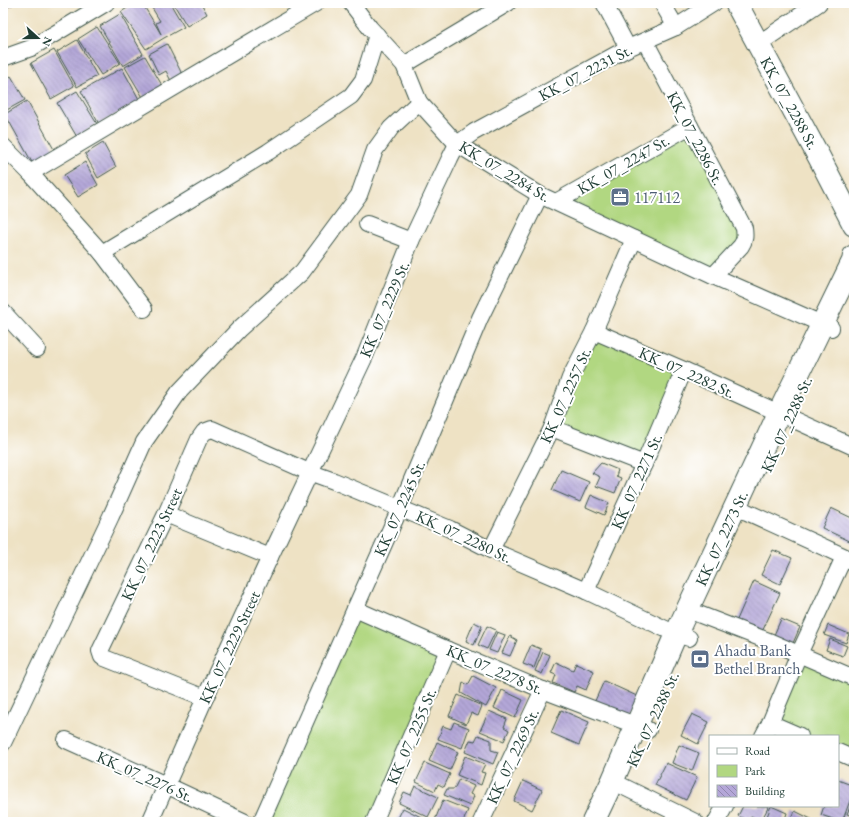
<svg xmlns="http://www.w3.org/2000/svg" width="857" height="825" viewBox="0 0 857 825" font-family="'EB Garamond',serif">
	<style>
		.green { fill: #b1d781; stroke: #688a5a }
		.building { fill: url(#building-back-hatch) }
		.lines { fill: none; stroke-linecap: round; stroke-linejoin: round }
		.minor-casing { stroke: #3e564a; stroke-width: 18 }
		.primary-casing { stroke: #3e564a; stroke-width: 24 }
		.minor { stroke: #fff; stroke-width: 16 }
		.primary { stroke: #fff; stroke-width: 22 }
		.labels { text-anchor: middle; stroke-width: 4; stroke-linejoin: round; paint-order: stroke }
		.street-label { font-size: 16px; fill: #1f3d34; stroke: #fff }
		.service-label { font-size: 16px; fill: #4e5e75; stroke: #fff; text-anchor: start }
	</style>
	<defs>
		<pattern id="building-back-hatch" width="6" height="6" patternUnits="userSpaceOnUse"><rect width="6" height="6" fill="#b4a7d8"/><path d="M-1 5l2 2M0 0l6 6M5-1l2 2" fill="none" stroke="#9289b0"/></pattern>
	</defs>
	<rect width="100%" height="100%" fill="#fff"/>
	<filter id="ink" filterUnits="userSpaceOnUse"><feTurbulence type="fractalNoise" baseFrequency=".025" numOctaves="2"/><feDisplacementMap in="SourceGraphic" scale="8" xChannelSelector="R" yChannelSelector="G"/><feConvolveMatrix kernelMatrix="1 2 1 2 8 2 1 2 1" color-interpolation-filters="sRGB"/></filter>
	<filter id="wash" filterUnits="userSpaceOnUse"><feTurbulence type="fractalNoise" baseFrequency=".012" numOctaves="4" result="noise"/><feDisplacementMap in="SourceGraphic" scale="16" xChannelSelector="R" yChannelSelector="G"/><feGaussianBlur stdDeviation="0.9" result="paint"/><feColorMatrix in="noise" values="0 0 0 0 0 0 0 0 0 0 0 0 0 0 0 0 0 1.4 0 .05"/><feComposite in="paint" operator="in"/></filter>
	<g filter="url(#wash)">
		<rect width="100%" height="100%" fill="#eee2c4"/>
		<g class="green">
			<path d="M690,126L745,237L713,276L556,202Z"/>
			<path d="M594,331L684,370L644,464L552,428Z"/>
			<path d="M355,609L448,650L374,822H261Z"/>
			<path d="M799,654L854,678V759L838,752V736H800L770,723Z"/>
		</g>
		<g id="blocks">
			<g class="building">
				<path d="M3,3H16L3,9Z"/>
				<path d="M135,3H142L161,34L156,23L160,21L149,3H170L184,27L164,38L146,49L121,12Z"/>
				<path d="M173,3H201L207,14L187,26Z"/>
				<path d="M120,14L143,54L123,66L100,26Z"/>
				<path d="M97,27L120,63L101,75L78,39Z"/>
				<path d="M77,40L97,76L77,87L57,52Z"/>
				<path d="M167,44L184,78L172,83L166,71L159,75L149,54Z"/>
				<path d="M54,50L74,86L51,99L31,63Z"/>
				<path d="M145,56L163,87L144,99L125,67Z"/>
				<path d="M122,68L140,101L99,124L81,91Z"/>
				<path d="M11,76L25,100L3,112V81Z"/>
				<path d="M77,91L97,124L77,137L57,103Z"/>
				<path d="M27,101L56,153L34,166L5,114Z"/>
				<path d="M103,143L116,167L98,178L85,154Z"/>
				<path d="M85,162L98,185L78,197L64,175Z"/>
				<path d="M601,463L618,470L616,476L621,478L615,493L596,486L600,477L592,473Z"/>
				<path d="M561,470L589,482L580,502L552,490Z"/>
				<path d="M591,495L609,503L604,515L586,507Z"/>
				<path d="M831,508L854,519V543L822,528Z"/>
				<path d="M773,550L792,558L780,584L761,575Z"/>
				<path d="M754,581L780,593L761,634L736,622Z"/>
				<path d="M781,619L800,627L790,650L771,642Z"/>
				<path d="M474,622L482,626L474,645L466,641Z"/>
				<path d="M828,625L849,634L846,643L824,635Z"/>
				<path d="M487,626L496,630L487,649L478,645Z"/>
				<path d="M497,632L505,635L497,653L489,650Z"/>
				<path d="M510,636L517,640L510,656L502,653Z"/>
				<path d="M830,639L847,646L843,656L826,650Z"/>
				<path d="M531,645L541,649L534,668L523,664Z"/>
				<path d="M543,652L550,655L542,674L535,671Z"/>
				<path d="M556,662L573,670L576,663L594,671L586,690L577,686L574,692L553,683L556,675L551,673Z"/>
				<path d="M473,676L496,688L486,707L461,693L463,682L468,685Z"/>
				<path d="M604,681L639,697L628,719L594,703Z"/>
				<path d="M502,690L523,700L515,718L494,708Z"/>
				<path d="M458,695L482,706L478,716L471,713L466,724L449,716Z"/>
				<path d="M561,710L589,722L579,745L551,733Z"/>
				<path d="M489,711L507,719L504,727L509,730L504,741L480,731Z"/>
				<path d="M692,714L709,722L698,744L681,735Z"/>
				<path d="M454,722L469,728L462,748L438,739L443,726L451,729Z"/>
				<path d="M478,735L491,740V750L498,752L493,764L465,752L470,740L475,741Z"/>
				<path d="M437,742L458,752L450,770L429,761Z"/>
				<path d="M679,745L699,753L692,771L672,763Z"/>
				<path d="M465,756L485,764L481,772L485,773L481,785L457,775Z"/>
				<path d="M425,763L450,774L444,787L438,784L435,791L416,782Z"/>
				<path d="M666,763L697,777L686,800L655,785Z"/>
				<path d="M459,779L474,786L470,794L474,796L470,806L444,795L447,789H454Z"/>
				<path d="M838,780L854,786V790L842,822L821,815L824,806H838Z"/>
				<path d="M523,781L542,790L532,810L514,801Z"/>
				<path d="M415,786L438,797L428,817L399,803L404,792L411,795Z"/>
				<path d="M854,798V817L847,814Z"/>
				<path d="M443,800L468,810L463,822H439L435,820Z"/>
				<path d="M743,806H769L761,821L751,816L749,821L738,816Z"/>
				<path d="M771,806L787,813L784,822H765Z"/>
				<path d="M403,808L425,819L424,822H396Z"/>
				<path d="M795,811L813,820L812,822H790Z"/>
			</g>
		</g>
	</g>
	<g filter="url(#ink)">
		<use href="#blocks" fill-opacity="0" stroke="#3e564a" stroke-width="1"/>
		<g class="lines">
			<g class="minor-casing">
				<g id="minor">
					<path d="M351,3L370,28L404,65L419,102L457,144L540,195L713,276L831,328"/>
					<path d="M604,3L628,48"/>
					<path d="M662,3L676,27"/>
					<path d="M645,41L744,228C745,236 745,240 741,246L713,276"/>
					<path d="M758,44L819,3"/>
					<path d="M3,58L31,48L106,3"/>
					<path d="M404,65L508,3"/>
					<path d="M3,146L30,173L102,253L144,309"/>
					<path d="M30,173L316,3"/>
					<path d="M556,202L690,126"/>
					<path d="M367,224L411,241"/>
					<path d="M102,253L268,152L351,96L363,80L377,35"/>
					<path d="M3,312L37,349"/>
					<path d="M594,331L684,370L854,447"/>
					<path d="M552,428L644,464"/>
					<path d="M735,507L747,512L854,561"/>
					<path d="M166,514L270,557"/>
					<path d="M491,550L552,428L570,378L594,331L634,239"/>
					<path d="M586,591L644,464L684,370"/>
					<path d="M355,609L448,650L543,690L648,730"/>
					<path d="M688,610L771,642L854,678"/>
					<path d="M205,698L102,657L100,651L166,514L199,439L204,432L212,429L309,472L334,481L450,529L491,550L586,591L676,634L689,638"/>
					<path d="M770,723L800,736"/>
					<path d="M763,736L770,723L799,654L844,557"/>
					<path d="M66,740L166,785L245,822"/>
					<path d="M3,743L111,516L144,442L179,392L239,329L302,272L359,195L375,150L391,128L419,102"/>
					<path d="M838,752L854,759"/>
					<path d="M612,782L622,786L695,822"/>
					<path d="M150,822L205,698L270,557L365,356L411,241L450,158L457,144L474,132L628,48L676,27L714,3"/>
					<path d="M261,822L355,609L400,508L480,318L540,195"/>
					<path d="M374,822L448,650"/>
					<path d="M481,822L543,690"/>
					<path d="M716,822L725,806"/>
				</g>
			</g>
			<g class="primary-casing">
				<g id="primary">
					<path d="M736,3L819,157L854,225"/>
					<path d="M593,822L612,782L676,634L779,413L853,261L854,256"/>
				</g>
			</g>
			<use href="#minor" class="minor"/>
			<use href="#primary" class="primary"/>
		</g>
	</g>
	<defs>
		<g id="office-square" transform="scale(1)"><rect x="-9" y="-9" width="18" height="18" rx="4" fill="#5c6f8a" stroke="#fff"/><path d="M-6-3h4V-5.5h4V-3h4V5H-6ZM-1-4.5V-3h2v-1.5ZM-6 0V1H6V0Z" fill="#fff"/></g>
		<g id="bank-square" transform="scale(1)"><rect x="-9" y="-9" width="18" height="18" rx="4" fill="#5c6f8a" stroke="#fff"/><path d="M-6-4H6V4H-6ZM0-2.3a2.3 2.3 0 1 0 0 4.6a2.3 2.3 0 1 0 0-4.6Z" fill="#fff"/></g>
	</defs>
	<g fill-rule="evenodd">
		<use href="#office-square" x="620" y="197"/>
		<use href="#bank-square" x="700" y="659"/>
	</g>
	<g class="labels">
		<g class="street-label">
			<text transform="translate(585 72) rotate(-28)" y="6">KK_07_2231 St.</text>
			<text transform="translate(790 103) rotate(61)" y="6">KK_07_2288 St.</text>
			<text transform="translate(696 138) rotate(62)" y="6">KK_07_2286 St.</text>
			<text transform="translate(623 164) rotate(-30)" y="6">KK_07_2247 St.</text>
			<text transform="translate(505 171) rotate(31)" y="6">KK_07_2284 St.</text>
			<text transform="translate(384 309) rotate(-67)" y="6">KK_07_2229 St.</text>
			<text transform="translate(687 372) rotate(24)" y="6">KK_07_2282 St.</text>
			<text transform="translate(565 395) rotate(-66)" y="6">KK_07_2257 St.</text>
			<text transform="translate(786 424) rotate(-66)" y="6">KK_07_2288 St.</text>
			<text transform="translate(636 481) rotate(-66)" y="6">KK_07_2271 St.</text>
			<text transform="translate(399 508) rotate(-66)" y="6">KK_07_2245 St.</text>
			<text transform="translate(464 536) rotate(25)" y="6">KK_07_2280 St.</text>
			<text transform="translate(721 538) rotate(-65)" y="6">KK_07_2273 St.</text>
			<text transform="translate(151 544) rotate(-65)" y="6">KK_07_2223 Street</text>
			<text transform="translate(229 647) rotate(-65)" y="6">KK_07_2229 Street</text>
			<text transform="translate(495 669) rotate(23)" y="6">KK_07_2278 St.</text>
			<text transform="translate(652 719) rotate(-65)" y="6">KK_07_2288 St.</text>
			<text transform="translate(411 736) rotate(-67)" y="6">KK_07_2255 St.</text>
			<text transform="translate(512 756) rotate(-65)" y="6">KK_07_2269 St.</text>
			<text transform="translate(145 776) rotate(24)" y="6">KK_07_2276 St.</text>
		</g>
		<g class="service-label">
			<text x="634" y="203">117112</text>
			<text x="714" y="656">Ahadu Bank<tspan x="714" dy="18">Bethel Branch</tspan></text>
		</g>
	</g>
	<rect width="857" height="825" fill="none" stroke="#fff" stroke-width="16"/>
	<rect x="709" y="735" width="130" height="72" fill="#ffffff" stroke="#a5b1ae"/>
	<rect x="717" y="748" width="20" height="6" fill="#ffffff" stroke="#a5b1ae"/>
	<text x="745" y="755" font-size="12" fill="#1f3d34">Road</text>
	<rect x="717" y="765" width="20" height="12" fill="#b1d781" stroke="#a5b1ae"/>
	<text x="745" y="775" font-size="12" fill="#1f3d34">Park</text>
	<rect x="717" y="785" width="20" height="12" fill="url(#building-back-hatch)" stroke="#a5b1ae"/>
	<text x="745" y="795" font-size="12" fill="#1f3d34">Building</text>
	<g transform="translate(38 38) rotate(111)" stroke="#ffffff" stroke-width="3" paint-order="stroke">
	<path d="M0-3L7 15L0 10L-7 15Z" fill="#1f3d34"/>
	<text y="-6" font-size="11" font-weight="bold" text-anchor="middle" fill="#1f3d34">N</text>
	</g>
</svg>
